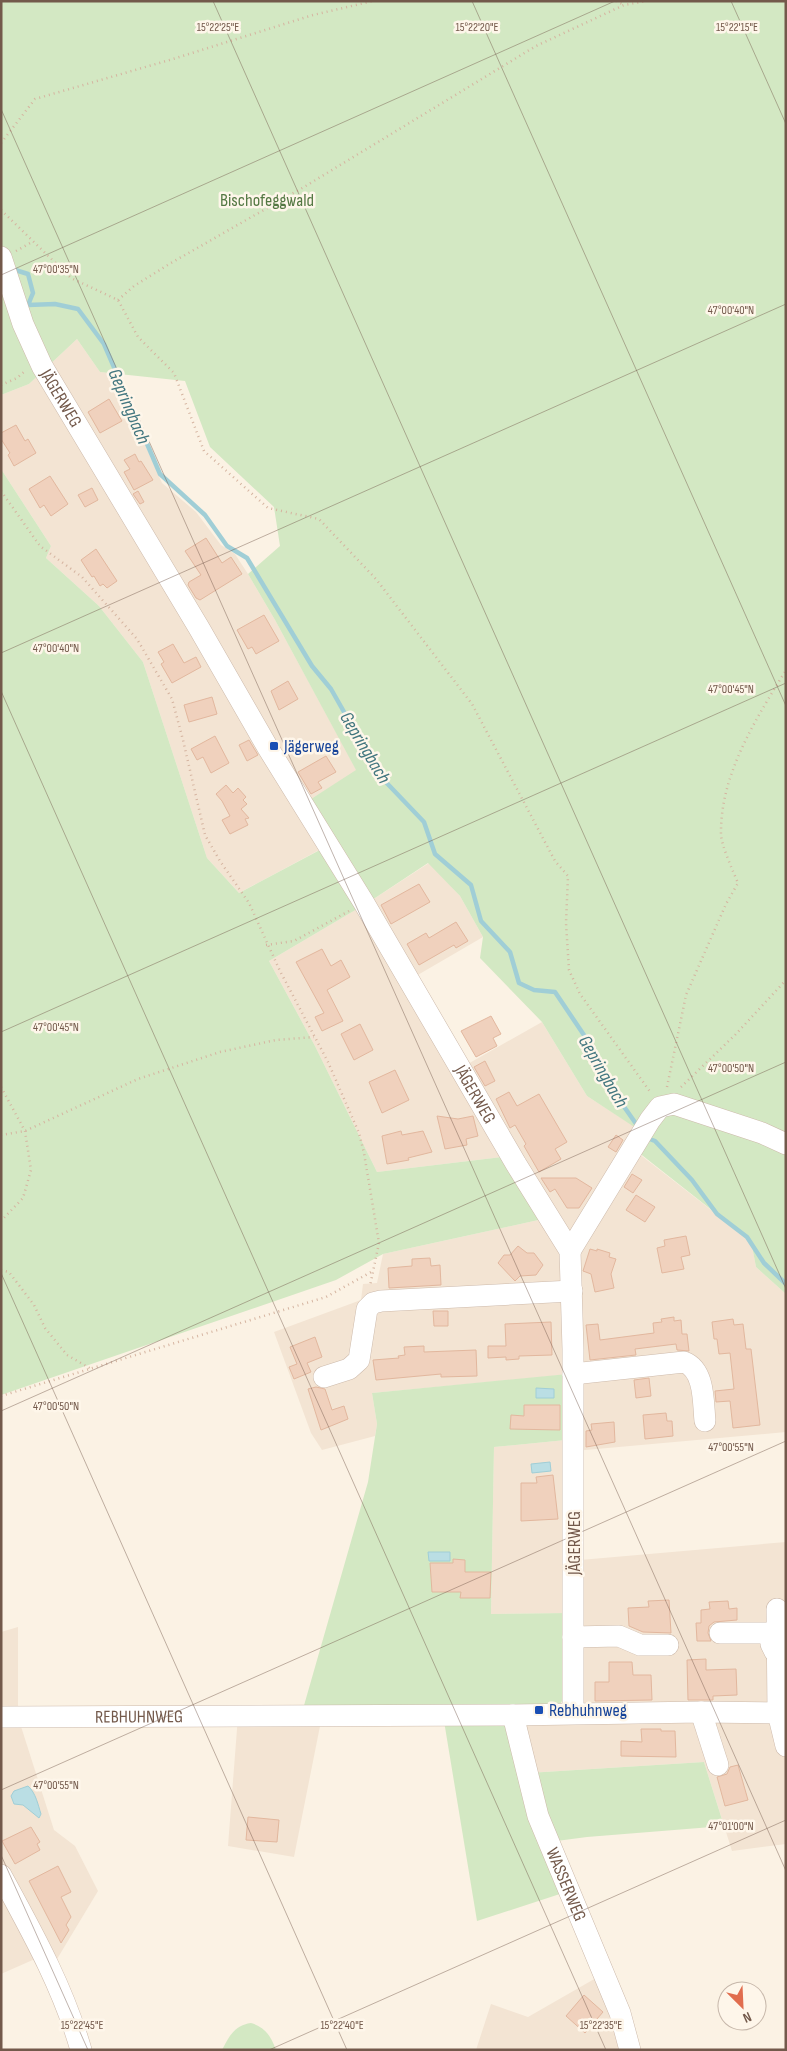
<svg xmlns="http://www.w3.org/2000/svg" width="787" height="2051" viewBox="0 0 787 2051" font-family="'Sofia Sans Condensed',sans-serif">
	<style>
		.residential { fill: #f3e4d3 }
		.green { fill: #d3e8c3 }
		.water { fill: #badee4; stroke: #a0ced6 }
		.lines { fill: none; stroke-linecap: round; stroke-linejoin: round }
		.stream { stroke: #a0ced6; stroke-width: 4.5 }
		.building { fill: #f0d1bd; stroke: #e2b79e }
		.minor-casing { stroke: #cdbaab; stroke-width: 22 }
		.path { stroke: #d5b4a0; stroke-width: 2.5; stroke-dasharray: 1 4; stroke-linecap: butt }
		.minor { stroke: #fff; stroke-width: 21 }
		.ticks { fill: none; stroke: #73594b; stroke-width: 1; stroke-opacity: 0.45 }
		.transit-dot { fill: #1a4fb4; stroke: #fef6ea; stroke-width: 2 }
		.labels { text-anchor: middle; stroke-width: 5; stroke-linejoin: round; paint-order: stroke }
		.park-label { font-size: 18px; fill: #547843; stroke: #fef6ea }
		.street-label { font-size: 18px; fill: #73594b; stroke: #fef6ea }
		.transit-label { font-size: 18px; fill: #164399; stroke: #fef6ea; text-anchor: start }
		.water-label { font-size: 19px; font-style: italic; fill: #42767f; stroke: #fef6ea }
		.ticks-label { font-size: 12px; text-anchor: middle; fill: #73594b; stroke: #fef6ea; stroke-width: 5; stroke-linejoin: round; paint-order: stroke }
	</style>
	<rect width="100%" height="100%" fill="#fbf2e4"/>
	<g class="residential">
		<path d="M77,339L100,372L113,373L162,483L196,512L221,545L235,554L248,574L275,620L357,771L308,801L334,842L239,893L207,858L143,662L99,606L46,558L51,546L1,469V395L29,384Z"/>
		<path d="M429,863L460,896L483,937L416,976L466,1065L542,1022L587,1096L649,1136L638,1153L751,1241L756,1267L786,1294V1432L574,1451L573,1374L372,1393L377,1424L375,1436L322,1450L311,1433L274,1332L361,1300L363,1284L377,1283L383,1254L543,1219L502,1157L377,1172L315,1046L269,961L369,902Z"/>
		<path d="M566,1440L568,1613L491,1614L494,1447Z"/>
		<path d="M786,1542V1844L732,1851L704,1762L527,1773L513,1715L573,1713L580,1560Z"/>
		<path d="M18,1627V1717L54,1830L75,1846L98,1891L51,1969L44,1955L1,1974V1632Z"/>
		<path d="M238,1716H322L294,1857L228,1846Z"/>
		<path d="M603,1974L630,2050H476L491,2004L528,2017Z"/>
	</g>
	<g class="green">
		<path d="M1,1H786V1294L756,1267L751,1241L638,1152L648,1136L587,1096L542,1022L480,958L483,937L460,896L428,863L369,902L269,961L315,1046L377,1172L502,1157L543,1219L383,1254L336,1280L1,1395V469L51,546L46,558L99,606L143,662L207,858L239,893L333,843L308,801L356,770L275,620L248,574L280,546L274,507L210,447L185,381L100,372L77,339L29,384L1,395Z"/>
		<path d="M568,1374L566,1440L494,1447L491,1614L568,1613L562,1701L560,1705L303,1709L368,1482L377,1424L372,1393Z"/>
		<path d="M514,1720L528,1773L704,1762L724,1826L587,1837L549,1842L569,1891L477,1921L444,1721Z"/>
		<path d="M251,2023C265,2027 271,2036 276,2050H222C229,2036 235,2025 251,2023Z"/>
	</g>
	<g class="water">
		<path d="M536,1388L554,1389V1398H536Z"/>
		<path d="M550,1462L551,1471L532,1473L531,1464Z"/>
		<path d="M428,1552H450V1561H429Z"/>
		<path d="M28,1786C36,1793 38,1805 41,1814L39,1818L23,1805L14,1804L11,1796L14,1791Z"/>
	</g>
	<g class="lines">
		<g class="stream">
			<path d="M12,269L28,274L33,293L28,305L55,304L78,309L104,344L160,474L205,515L227,546L247,558L312,666L331,689L381,777L424,822L435,854L471,885L481,921L510,952L519,983L534,990L555,992L592,1047L606,1081L639,1128"/>
			<path d="M647,1138L655,1141L692,1180L717,1214L747,1237L764,1263L786,1284"/>
		</g>
	</g>
	<g class="building">
		<path d="M109,399L122,421L100,433L88,412Z"/>
		<path d="M16,425L25,441L28,439L36,453L14,466L8,455L10,453L1,439V433Z"/>
		<path d="M135,454L139,462L141,461L153,480L134,490L124,472L130,469L124,460Z"/>
		<path d="M50,476L68,504L51,516L44,505L40,508L29,489Z"/>
		<path d="M92,488L98,500L85,507L78,495Z"/>
		<path d="M138,491L144,502L140,504L133,494Z"/>
		<path d="M206,538L222,563L231,557L242,574L200,600L196,598L188,585L189,582L201,575L185,551Z"/>
		<path d="M96,549L117,581L107,588L103,584L100,586L94,576L92,577L81,560Z"/>
		<path d="M264,615L279,641L256,654L252,647L248,649L237,630Z"/>
		<path d="M173,644L184,663L196,657L201,667L172,683L161,664L164,662L158,652Z"/>
		<path d="M288,681L298,699L279,710L271,691Z"/>
		<path d="M212,697L217,714L189,722L184,705Z"/>
		<path d="M215,736L229,763L211,773L203,757L197,760L191,749Z"/>
		<path d="M249,740L258,755L247,761L239,745Z"/>
		<path d="M326,756L336,772L318,782L322,788L311,794L298,772Z"/>
		<path d="M226,785L233,793L238,788L246,797L243,800L247,804L241,809L249,818L245,819L248,825L230,834L222,820L230,816L222,801L216,794Z"/>
		<path d="M419,884L430,902L391,924L381,905Z"/>
		<path d="M456,922L468,941L456,948L454,945L419,965L407,944L426,933L429,938Z"/>
		<path d="M322,949L331,966L341,960L350,977L327,990L343,1021L322,1031L315,1017L324,1013L296,962Z"/>
		<path d="M491,1016L501,1034L493,1038L497,1046L476,1057L461,1031Z"/>
		<path d="M360,1024L373,1050L354,1060L341,1034Z"/>
		<path d="M485,1061L495,1081L485,1086L474,1067Z"/>
		<path d="M395,1070L409,1100L382,1113L369,1082Z"/>
		<path d="M509,1092L517,1106L539,1094L567,1142L555,1149L561,1159L539,1172L524,1146L526,1144L515,1125L510,1128L496,1099Z"/>
		<path d="M437,1116L458,1119L473,1116L478,1136L466,1139L467,1145L445,1149Z"/>
		<path d="M401,1131L402,1135L423,1131L432,1152L408,1158L409,1160L387,1164L382,1136Z"/>
		<path d="M616,1135L623,1140L616,1152L608,1147Z"/>
		<path d="M632,1174L642,1180L633,1193L624,1187Z"/>
		<path d="M541,1178H576L592,1188L579,1208H567L555,1189L550,1192Z"/>
		<path d="M636,1195L655,1207L645,1222L626,1210Z"/>
		<path d="M686,1236L690,1255L681,1257L684,1269L662,1273L657,1248L665,1246L664,1240Z"/>
		<path d="M518,1246L527,1253H534L543,1265L536,1275L520,1276L515,1281L498,1263L504,1255H510Z"/>
		<path d="M590,1249L597,1251V1249L610,1253L609,1257L616,1259L611,1274L614,1288L595,1292L591,1274L583,1271Z"/>
		<path d="M430,1258L431,1266L440,1265L441,1285L389,1288L388,1268L412,1266V1259Z"/>
		<path d="M433,1311H448V1326H434Z"/>
		<path d="M674,1317V1321L681,1320L682,1334H687L689,1351L677,1350L676,1344L635,1349L636,1355L590,1360L586,1325L598,1324L600,1340L654,1333L653,1323L662,1322L661,1319Z"/>
		<path d="M733,1319L734,1325L743,1324L746,1349H751L760,1425L733,1428L730,1401L716,1402L715,1391L734,1389L730,1353L719,1354L717,1339H714L712,1322Z"/>
		<path d="M551,1322L552,1355L519,1356V1359L506,1360V1357L488,1358V1346H506L505,1324Z"/>
		<path d="M315,1337L322,1357L307,1363L311,1372L294,1379L289,1367L297,1364L290,1347Z"/>
		<path d="M424,1346V1352L476,1350L477,1376L441,1377V1374L376,1380L373,1360L399,1358L398,1356L405,1355L404,1347Z"/>
		<path d="M649,1378L651,1396L636,1398L634,1380Z"/>
		<path d="M316,1387L325,1389L332,1410L344,1406L348,1419L321,1430L308,1389Z"/>
		<path d="M524,1405H560V1430L510,1429L511,1415L524,1416Z"/>
		<path d="M666,1413L667,1421H672L673,1436L645,1439L643,1415Z"/>
		<path d="M614,1422L615,1442L586,1447V1431L592,1430L591,1424Z"/>
		<path d="M553,1475L558,1519L521,1521V1483H537L536,1477Z"/>
		<path d="M453,1559L465,1560V1572H491L490,1598H460L461,1592H432L430,1563H453Z"/>
		<path d="M669,1600L671,1633L643,1632L629,1626L628,1608L649,1607L648,1601Z"/>
		<path d="M728,1601L729,1609L737,1608V1620L714,1622L709,1626L708,1633L711,1641H697L696,1623H701V1610L710,1609L709,1602Z"/>
		<path d="M706,1659V1670L736,1669L737,1695L713,1696V1700H688L687,1660Z"/>
		<path d="M609,1662H632L633,1675H651L652,1700L595,1701V1682H609Z"/>
		<path d="M641,1729H661V1731H675L676,1757L621,1756V1741L642,1742Z"/>
		<path d="M738,1765L748,1800L725,1806L717,1777L727,1774L730,1767Z"/>
		<path d="M248,1817L279,1820L277,1842L246,1840Z"/>
		<path d="M31,1827L40,1842L37,1844L40,1850L15,1864L2,1841Z"/>
		<path d="M58,1866L71,1892L61,1897L71,1917L66,1925L69,1930L61,1943L29,1881Z"/>
		<path d="M584,1995L603,2012L585,2033L566,2016Z"/>
	</g>
	<g class="lines">
		<g class="minor-casing">
			<g id="minor">
				<path id="s1" d="M1,257L23,324L42,366L199,628L268,748L364,903L516,1164L570,1251L573,1349V1713"/>
				<path d="M570,1251L650,1120L660,1107L674,1104L762,1133L786,1144"/>
				<path d="M573,1374L684,1362C705,1370 703,1402 705,1421"/>
				<path d="M324,1377L349,1369L359,1360L367,1309L373,1303L381,1301L572,1291"/>
				<path d="M777,1609L778,1713L786,1746"/>
				<path d="M720,1633H771V1644L775,1652"/>
				<path d="M573,1637L619,1636L640,1645H668"/>
				<path d="M701,1712L718,1765"/>
				<path id="s2" d="M513,1715L538,1816L620,2013L630,2050"/>
				<path id="s3" d="M1,1717L513,1715L701,1712L786,1713"/>
				<path d="M1,1875C32,1932 63,1987 81,2050"/>
			</g>
		</g>
		<g class="path">
			<path d="M616,1L624,5"/>
			<path d="M1,143L35,99L173,59L313,15L373,1"/>
			<path d="M1,210L71,278L118,300L138,337L174,373L204,451L268,508L319,519L376,579L472,704L555,861L568,876L566,923L569,970L580,994L651,1093"/>
			<path d="M16,251L32,242"/>
			<path d="M118,300L134,286L171,263L304,187L536,46L624,5L647,1"/>
			<path d="M1,385L17,378L25,371"/>
			<path d="M1,491L40,546L82,577L137,639L172,699L183,740L205,835L220,861L249,903L280,971L328,1062L359,1133L364,1153L379,1243L370,1286"/>
			<path d="M266,945L294,941L349,911"/>
			<path d="M1,1087L25,1131L31,1170L23,1198L1,1221"/>
			<path d="M667,1087L686,995L726,904L738,883C733,871 720,843 721,832C721,773 756,719 786,670"/>
			<path d="M681,1087L735,1035L786,980"/>
			<path d="M1,1135L25,1131L138,1079L220,1052L276,1040L314,1037"/>
			<path d="M1,1270L9,1272L34,1305L45,1328L67,1355L93,1370"/>
			<path d="M1,1396L326,1297L373,1271"/>
		</g>
		<use href="#minor" class="minor"/>
	</g>
	<path class="ticks" d="M213,1L786,1289M472,1L786,706M731,1L786,124M1,109L786,1871M1,275L615,1M1,653L786,304M1,691L606,2050M1,1032L786,683M1,1273L347,2050M1,1411L786,1062M1,1790L786,1441M1,1855L88,2050M269,2050L786,1820"/>
	<g class="transit-dot">
		<rect x="269" y="741" width="10" height="10" rx="2.5"/>
		<rect x="534" y="1705" width="10" height="10" rx="2.5"/>
	</g>
	<g class="labels">
		<g class="park-label">
			<text x="267" y="206">Bischofeggwald</text>
		</g>
		<g class="street-label">
			<text dy="6" stroke="none"><textPath href="#s1" startOffset="154">JÄGERWEG</textPath></text>
			<text dy="6" stroke="none"><textPath href="#s1" startOffset="964">JÄGERWEG</textPath></text>
			<text transform="translate(574 1543) rotate(-90)" y="6">JÄGERWEG</text>
			<text dy="6" stroke="none"><textPath href="#s3" startOffset="138">REBHUHNWEG</textPath></text>
			<text dy="6" stroke="none"><textPath href="#s2" startOffset="178">WASSERWEG</textPath></text>
		</g>
		<g class="transit-label">
			<text x="284" y="752">Jägerweg</text>
			<text x="549" y="1716">Rebhuhnweg</text>
		</g>
		<g class="water-label">
			<text transform="translate(130 406) rotate(67)" y="7">Gepringbach</text>
			<text transform="translate(366 747) rotate(59)" y="7">Gepringbach</text>
			<text transform="translate(604 1071) rotate(60)" y="7">Gepringbach</text>
		</g>
	</g>
	<g class="ticks-label">
		<text x="218" y="31">15°22'25"E</text>
		<text x="477" y="31">15°22'20"E</text>
		<text x="737" y="31">15°22'15"E</text>
		<text x="56" y="273">47°00'35"N</text>
		<text x="731" y="314">47°00'40"N</text>
		<text x="56" y="652">47°00'40"N</text>
		<text x="731" y="693">47°00'45"N</text>
		<text x="56" y="1031">47°00'45"N</text>
		<text x="731" y="1072">47°00'50"N</text>
		<text x="56" y="1410">47°00'50"N</text>
		<text x="731" y="1451">47°00'55"N</text>
		<text x="56" y="1789">47°00'55"N</text>
		<text x="731" y="1830">47°01'00"N</text>
		<text x="82" y="2029">15°22'45"E</text>
		<text x="342" y="2029">15°22'40"E</text>
		<text x="601" y="2029">15°22'35"E</text>
	</g>
	<rect width="787" height="2051" fill="none" stroke="#73594b" stroke-width="5"/>
	<g transform="translate(742 2006) rotate(156)"><circle r="24" fill="#fef6ea" stroke="#c6b7aa"/>
	<path d="M0-4L9 19L0 12L-9 19Z" fill="#e16d4e"/>
	<text y="-8" font-size="14" font-weight="bold" text-anchor="middle" fill="#73594b">N</text>
	</g>
</svg>
